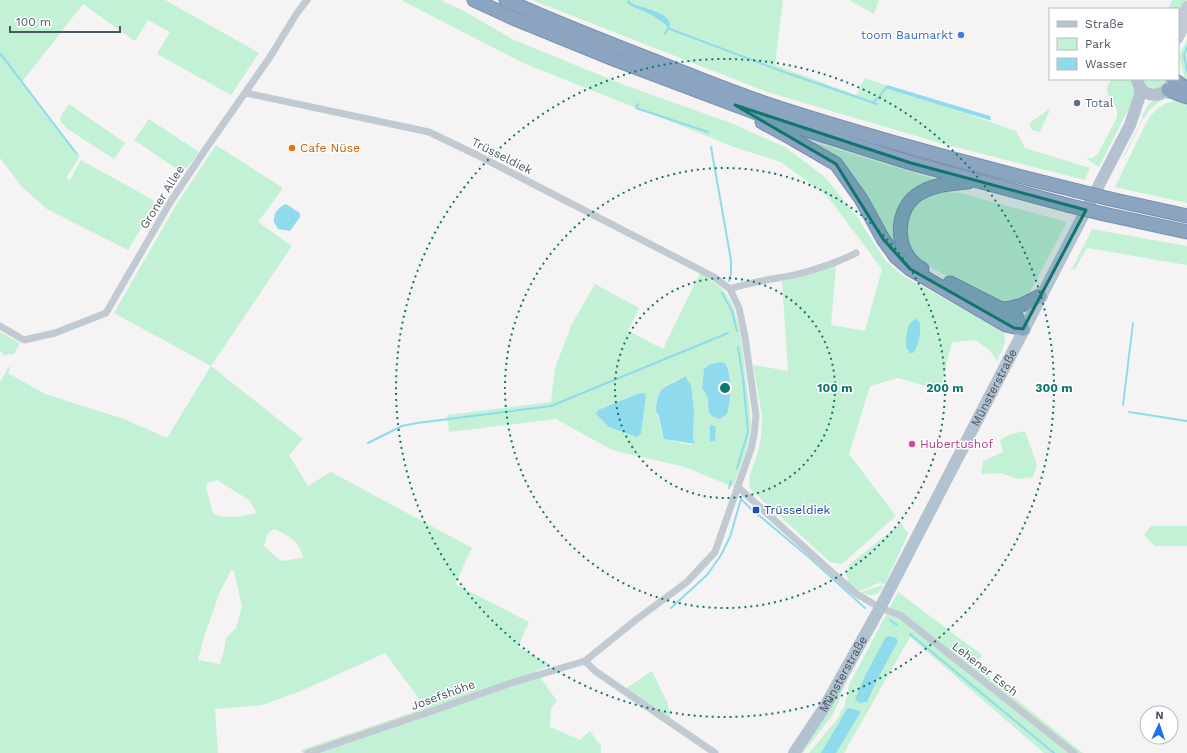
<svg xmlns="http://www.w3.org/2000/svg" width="1187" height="753" viewBox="0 0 1187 753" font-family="'Work Sans',sans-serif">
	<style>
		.green { fill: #c3f1d5; fill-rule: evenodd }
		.water { fill: #90daee }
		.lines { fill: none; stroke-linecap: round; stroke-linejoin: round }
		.stream { stroke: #90daee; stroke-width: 2 }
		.highway-casing { stroke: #7690ad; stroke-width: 15 }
		.street { stroke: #c1cad2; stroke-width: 7 }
		.secondary { stroke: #c1cbd6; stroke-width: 10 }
		.primary { stroke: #b3c2d1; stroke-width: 12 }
		.highway { stroke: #8ba5c1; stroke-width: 13 }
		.highway-bridge-casing { stroke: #7690ad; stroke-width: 15; stroke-linecap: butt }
		.highway-bridge { stroke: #8ba5c1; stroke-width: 13 }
		.marked { fill: #0f766e; fill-opacity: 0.2; stroke: #0f766e; stroke-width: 3; stroke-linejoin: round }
		.ring { fill: none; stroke: #0f766e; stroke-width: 2; stroke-dasharray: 2 4 }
		.shop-dot { fill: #3f7fe0; stroke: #fff; stroke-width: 1.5 }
		.service-dot { fill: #5c6f8a; stroke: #fff; stroke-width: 1.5 }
		.food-dot { fill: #e8710a; stroke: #fff; stroke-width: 1.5 }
		.hotel-dot { fill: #d1479c; stroke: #fff; stroke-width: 1.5 }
		.transit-dot { fill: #1a4fb4; stroke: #fff; stroke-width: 1.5 }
		.labels { text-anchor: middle; stroke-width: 3; stroke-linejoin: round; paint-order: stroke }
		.shop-label { font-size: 12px; fill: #366cbe; stroke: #fff; text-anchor: end }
		.service-label { font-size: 12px; fill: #4e5e75; stroke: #fff; text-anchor: start }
		.food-label { font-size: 12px; fill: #c56008; stroke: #fff; text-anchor: start }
		.street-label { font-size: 12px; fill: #4a5661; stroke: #fff }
		.hotel-label { font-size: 12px; fill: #b23c85; stroke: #fff; text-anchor: start }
		.transit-label { font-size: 12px; fill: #164399; stroke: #fff; text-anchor: start }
		.centre { fill: #0f766e; stroke: #fff; stroke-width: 2 }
		.ring-label { font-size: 12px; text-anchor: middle; font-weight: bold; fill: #0f766e; stroke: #fff; stroke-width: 3; stroke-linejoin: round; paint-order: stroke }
	</style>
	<rect width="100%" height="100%" fill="#f5f3f3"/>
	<g class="green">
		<path d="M0,0H165L259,53L231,95L157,54L170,32L148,20L135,41L83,4L22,82L80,156L66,178L70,180L81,160L153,200V208L128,250L47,209L22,187L0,158Z"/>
		<path d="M401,0H440L466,12L512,39L624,85L731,123L785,147L825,177L858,218L885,260L903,276L1003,330C1008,342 1002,350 997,361L990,351L976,340L952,342L940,390L898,378L870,386L849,454L896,516L842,564L830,562L750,489L749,478L758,452L761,436L762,416L753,365L788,371L782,280L836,265L831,325L865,331L882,269L831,201L826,195L781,162L737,148L523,63Z"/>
		<path d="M532,0H783L775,65L856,95L865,78L1016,131L1025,148L1090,168L1085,180L940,143L767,92Z"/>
		<path d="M849,0H879L874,14Z"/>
		<path d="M1172,0H1187L1178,18V9H1168Z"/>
		<path d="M1187,40V86L1179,56Z"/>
		<path d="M1112,79H1131L1137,88L1130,111L1128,110L1099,167L1086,158H1092L1098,154L1117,117C1120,100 1097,96 1112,79Z"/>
		<path d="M1142,79H1167L1163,87L1154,89L1146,86Z"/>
		<path d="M1164,95L1172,98C1148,99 1139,129 1129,147C1127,151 1124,157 1121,160L1143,118L1142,116C1149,103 1150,101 1164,95Z"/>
		<path d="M1179,100H1187V203L1115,187L1149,117L1156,110L1166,103Z"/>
		<path d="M69,104L125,143L114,159L66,128L60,120L62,114Z"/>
		<path d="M1051,108L1040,132L1032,130L1029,125L1031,122Z"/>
		<path d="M149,119L199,152L183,173L134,140Z"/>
		<path d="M800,138L940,181L909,196L903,260L865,197Z"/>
		<path d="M216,145L283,188L258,222L292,246L211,366L303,439L289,455L308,486L331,472L472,548L455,584L529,622L518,647L551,665L536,671L557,701L551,708L550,727L580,740L590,731L601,746V753H303L301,750L426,708L385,653L301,691L262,705L215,709L218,753H0V383L7,369L11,366L8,373L45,394L124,419L167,438L211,366L114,313L176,205ZM217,480L249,500L257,513C244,515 226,521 213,513L206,487L208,483ZM274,529C290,536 299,540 303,558L281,561L264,546L268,533ZM231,570L234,571L242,607L236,628L226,638L224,651L220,664L198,660L204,637L219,594Z"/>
		<path d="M945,192L960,193L1067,222L1028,295L1023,300L997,304L921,262C917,258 913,253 910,247C902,231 908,207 924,197C930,193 939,193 945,192Z"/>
		<path d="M1092,229L1187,246V265L1087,248L1075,269H1072Z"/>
		<path d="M700,273C709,279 720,285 726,294C742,315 744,363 747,389C749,403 752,418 750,432C748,451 739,469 733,487L685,467L612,450L556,419L449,432L447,415L551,402L555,368L571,326L595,284L639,308L628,331L663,349ZM719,362L709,413L707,395L702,389L704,369L709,365ZM684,376L691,385L694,410L693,439L694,444L692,445L664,439C660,423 648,398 665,387C671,382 678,380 684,376ZM640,393L646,397L641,433L598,410Z"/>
		<path d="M0,332L20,343L14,354L4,355L0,351Z"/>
		<path d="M1025,431L1037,465L1033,477L1017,479L1001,473L981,474L983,461L1003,452L1000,440L1011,434Z"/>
		<path d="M901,523L908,534L885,584L879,583L862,590H858L848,581L846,574L849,565Z"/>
		<path d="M1151,526H1187V546H1155L1144,535Z"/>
		<path d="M882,585L884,586C879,596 870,597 861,592Z"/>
		<path d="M898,592L982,655L975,666L1083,753H1044L910,637L844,753H809L838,718L845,705L849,685Z"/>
		<path d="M882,617L846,682L834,713L803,753H800L880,620Z"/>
		<path d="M652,671L667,702L671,720L625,689Z"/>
	</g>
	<g class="water">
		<path d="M628,0C630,1 631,3 633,4C642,8 675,13 669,28C662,21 651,14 641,10C635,7 631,7 627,2Z"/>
		<path d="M887,85L990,116L991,120H989L888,89L886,88Z"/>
		<path d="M286,204L300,213V217L290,231L278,229L274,222C273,214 278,207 286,204Z"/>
		<path d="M917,319L920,323C921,332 919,346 913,353H910L906,347C906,338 906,321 917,319Z"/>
		<path d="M719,362L725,363C732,376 731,400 727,414L720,419C702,415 712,406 706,394C705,392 704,391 702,389L704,369L709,365Z"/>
		<path d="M685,376L691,385L694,410L693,439L695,444L664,439L658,414L656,411C657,384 665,389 685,376Z"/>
		<path d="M640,393H645L646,397L641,433L637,437L609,427L596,414L598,410Z"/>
		<path d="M710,425L715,426L716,428L715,441H710Z"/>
		<path d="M888,636L896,638L898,641L877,680L867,702L859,703L855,699L863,680L885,638Z"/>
		<path d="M849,708L860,711V713L836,753H821L847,709Z"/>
	</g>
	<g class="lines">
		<g class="stream">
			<path d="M668,27L670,29L784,72L877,104"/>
			<path d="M665,34L668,28"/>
			<path d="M1187,47L1184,55L1187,71"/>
			<path d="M0,53L76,153"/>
			<path d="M873,102L879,97L886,88"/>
			<path d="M638,104L636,108L708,132"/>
			<path d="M711,147L731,260V273L729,281"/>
			<path d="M722,293L732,311L737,331"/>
			<path d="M1123,405L1133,323"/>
			<path d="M1129,412L1187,421"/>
			<path d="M368,443L402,426L417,423L551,406L728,333"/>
			<path d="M737,468L748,432L743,378L738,347"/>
			<path d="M729,488L731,481"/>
			<path d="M741,499L749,507L811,559L865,608"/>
			<path d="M671,608L707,575L721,555L730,537L741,499"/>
			<path d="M890,620L897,625"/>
			<path d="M910,634L1054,753"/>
		</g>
		<g class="highway-casing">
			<g id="highway">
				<path d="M474,0L513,18L616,60L778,121L911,163L1067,205"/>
				<path d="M506,0C554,22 603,41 652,60C695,77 738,95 782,109C879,140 976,166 1074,190"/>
				<path d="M1173,79L1187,89"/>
				<path d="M1168,90L1187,97"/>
				<path d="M762,122L793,139L836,164L861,199L883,239L896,257L910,269L1006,325L1023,329"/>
				<path d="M1110,199L1187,216"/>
				<path d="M1104,214L1187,232"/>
				<path d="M922,269C895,255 893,212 917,195C933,184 950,184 968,182"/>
				<path d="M950,283L1013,315L1018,319L1023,329"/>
				<path d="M1001,309C1016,309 1027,303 1040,296"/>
			</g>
		</g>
		<g class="street">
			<path d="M246,93L429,132L477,155L714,277L730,289L739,308L745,337L756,415L754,435L751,449L715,552L687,582L637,619L585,661L508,684L435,710L308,753"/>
			<path d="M730,289C755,280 781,279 806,272C823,267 841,261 856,253"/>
			<path d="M0,326L24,340L55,333L106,313L171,201L205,150L270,57L297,13L307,0"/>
			<path d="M739,488L835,575L857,594L880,608L900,615L1074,753"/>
			<path d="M585,661L595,671L715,753"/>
		</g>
		<g class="secondary">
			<path d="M1178,23L1187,6"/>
			<path d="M1178,39L1187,21"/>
		</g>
		<g class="primary">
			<path d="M1137,79C1140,99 1166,100 1172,81"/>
			<path id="s1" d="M794,753L824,708L880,608L1130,125L1140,95V87"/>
		</g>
		<use href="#highway" class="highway"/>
		<g class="highway-bridge-casing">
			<g id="highway-bridge">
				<path d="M1074,190L1110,199"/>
				<path d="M1067,205L1104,214"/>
			</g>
		</g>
		<use href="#highway-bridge" class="highway-bridge"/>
	</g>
	<path class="marked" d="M735,105L911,163L1086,210L1023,329L1014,328L910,269L883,239L836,164Z"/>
	<g class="ring">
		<circle cx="725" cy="388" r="110"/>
		<circle cx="725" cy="388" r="220"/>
		<circle cx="725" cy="388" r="329"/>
	</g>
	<circle class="shop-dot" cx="961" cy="35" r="4"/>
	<circle class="service-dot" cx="1077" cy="103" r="4"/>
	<circle class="food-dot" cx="292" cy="148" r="4"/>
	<circle class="hotel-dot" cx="912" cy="444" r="4"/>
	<rect class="transit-dot" x="752" y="506" width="8" height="8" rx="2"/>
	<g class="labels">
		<g class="shop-label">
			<text x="953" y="39">toom Baumarkt</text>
		</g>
		<g class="service-label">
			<text x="1085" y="107">Total</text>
		</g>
		<g class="food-label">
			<text x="300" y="152">Cafe Nüse</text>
		</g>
		<g class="street-label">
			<text transform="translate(502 156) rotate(27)" y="4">Trüsseldiek</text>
			<text transform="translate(162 197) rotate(-58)" y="4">Groner Allee</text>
			<text dy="4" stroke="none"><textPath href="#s1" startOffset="417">Münsterstraße</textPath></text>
			<text transform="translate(985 669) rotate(38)" y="4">Lehener Esch</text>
			<text dy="4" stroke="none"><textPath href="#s1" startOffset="93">Münsterstraße</textPath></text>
			<text transform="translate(443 695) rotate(-20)" y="4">Josefshöhe</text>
		</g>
		<g class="hotel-label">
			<text x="920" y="448">Hubertushof</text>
		</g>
		<g class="transit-label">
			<text x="764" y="514">Trüsseldiek</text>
		</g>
	</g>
	<circle cx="725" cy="388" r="6" class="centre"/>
	<g class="ring-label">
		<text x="835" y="392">100 m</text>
		<text x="945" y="392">200 m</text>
		<text x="1054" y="392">300 m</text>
	</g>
	<rect x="1049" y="8" width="130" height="72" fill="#ffffff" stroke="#b7bbc0"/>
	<rect x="1057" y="21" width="20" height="6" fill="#b3c2d1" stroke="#b7bbc0"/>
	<text x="1085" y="28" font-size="12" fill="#4a5661">Straße</text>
	<rect x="1057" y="38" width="20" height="12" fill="#c3f1d5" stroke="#b7bbc0"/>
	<text x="1085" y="48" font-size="12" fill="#4a5661">Park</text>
	<rect x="1057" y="58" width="20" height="12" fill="#90daee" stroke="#b7bbc0"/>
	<text x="1085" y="68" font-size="12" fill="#4a5661">Wasser</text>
	<g transform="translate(1159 725) rotate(3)"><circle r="19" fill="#ffffff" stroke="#b7bbc0"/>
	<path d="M0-3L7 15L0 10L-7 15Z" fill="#1a73e8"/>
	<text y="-6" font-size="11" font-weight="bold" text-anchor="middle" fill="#4a5661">N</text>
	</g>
	<path d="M10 26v6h110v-6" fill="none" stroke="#4a5661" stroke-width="2"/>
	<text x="16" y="26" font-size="12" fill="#4a5661" stroke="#ffffff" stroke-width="3" paint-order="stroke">100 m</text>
</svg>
